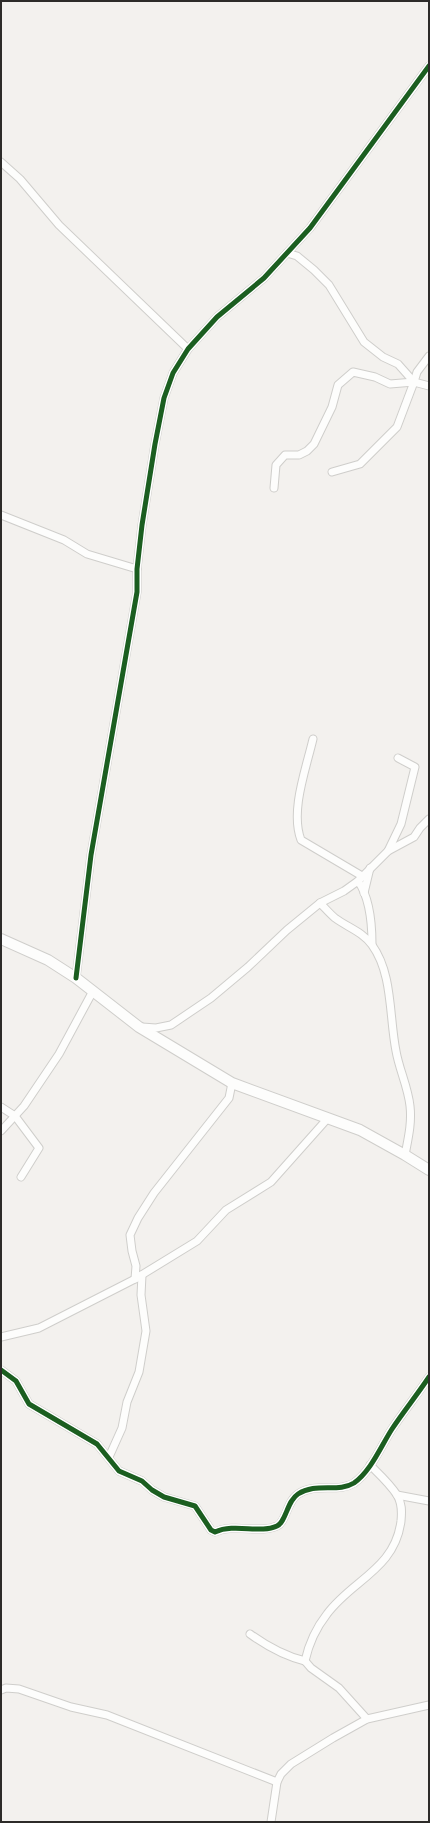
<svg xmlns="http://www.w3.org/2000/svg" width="430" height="1823" viewBox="0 0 430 1823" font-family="'Fira Sans',sans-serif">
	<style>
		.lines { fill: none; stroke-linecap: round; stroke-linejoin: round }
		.street-casing { stroke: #cfcecb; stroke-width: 9 }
		.secondary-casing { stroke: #cfcecb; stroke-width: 12 }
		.street { stroke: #fdfdfc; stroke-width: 7 }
		.secondary { stroke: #fdfdfc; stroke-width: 10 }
		.cycleway-casing { stroke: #fff; stroke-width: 8 }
		.cycleway { stroke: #1b5e20; stroke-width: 5 }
	</style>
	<rect width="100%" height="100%" fill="#f3f1ee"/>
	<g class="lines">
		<g class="street-casing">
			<g id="street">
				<path d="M1,162L20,179L59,225L188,349"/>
				<path d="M287,253L297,256L314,270L329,285L364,342L383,357L398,364L414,382L429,386"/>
				<path d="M332,472L360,464L397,427L414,382"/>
				<path d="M274,488L276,465L285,455H299L307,451L314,444L332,407L338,385L353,372L375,377L390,384L414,382L417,372L429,356"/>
				<path d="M1,515L64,540L87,554L137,569"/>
				<path d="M313,739C306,769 290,811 301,840L362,876"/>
				<path d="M388,851L401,824L415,767L398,758"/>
				<path d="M358,881C370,898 372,924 372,944"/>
				<path d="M364,893L370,868"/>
				<path d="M320,903C325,908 330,914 335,918C347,927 363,932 372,945C393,974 389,1016 396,1051C399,1069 408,1087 410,1106C412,1123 408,1139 405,1155"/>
				<path d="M76,978L91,855L137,592V569L142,525L155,444L164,398L173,373L188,349L217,317L264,278L310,228L429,66"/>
				<path d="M142,1027L156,1028L171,1025L211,998L248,967L287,930L320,903L344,891L358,881L388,851L414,837L420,828L429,819"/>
				<path d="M1,1107L15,1116L39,1148L21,1177"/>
				<path d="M1,1131L24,1106L59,1054L93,991"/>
				<path d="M135,1279L136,1266L132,1251L130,1235L138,1218L154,1193L229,1098L232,1083"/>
				<path d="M1,1337L39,1328L135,1279L197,1241L226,1210L271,1182L328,1118"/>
				<path d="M1,1370L16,1381L29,1404L97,1444L119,1471L142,1481L152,1490L164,1497L195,1506L211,1530L215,1532C235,1523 260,1534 277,1526C286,1522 287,1501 298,1494C316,1482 338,1493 354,1483C371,1471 381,1446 392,1429C404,1411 417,1395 429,1377"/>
				<path d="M109,1457L122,1428L127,1402L139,1372L146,1331L141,1295L142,1275"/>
				<path d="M397,1495L429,1501"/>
				<path d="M250,1634C268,1647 284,1656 305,1661"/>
				<path d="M1,1690L6,1688L19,1689L71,1707L107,1715L277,1782"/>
				<path d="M367,1719L339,1688L311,1668L305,1661C309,1643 316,1628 327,1614C352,1580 395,1569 401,1521C402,1511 402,1503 397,1495C390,1484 379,1474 370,1465"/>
				<path d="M271,1822L277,1782L281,1774L291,1764L333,1738L367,1719L429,1705"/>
			</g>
		</g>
		<g class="secondary-casing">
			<path id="secondary" d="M1,939L48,960L76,978L139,1027L232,1083L360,1130L405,1155L429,1170"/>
		</g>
		<use href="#street" class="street"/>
		<use href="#secondary" class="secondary"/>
		<g class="cycleway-casing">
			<g id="cycleway">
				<path d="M76,978L91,855L137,592V569L142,525L155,444L164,398L173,373L188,349L217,317L264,278L310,228L429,66"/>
				<path d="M1,1370L16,1381L29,1404L97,1444L119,1471L142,1481L152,1490L164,1497L195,1506L211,1530L215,1532C235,1523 260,1534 277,1526C286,1522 287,1501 298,1494C316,1482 338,1493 354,1483C371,1471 381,1446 392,1429C404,1411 417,1395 429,1377"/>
			</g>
		</g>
		<use href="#cycleway" class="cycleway"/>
	</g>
	<rect width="430" height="1823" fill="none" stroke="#2d2b29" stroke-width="4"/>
</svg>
